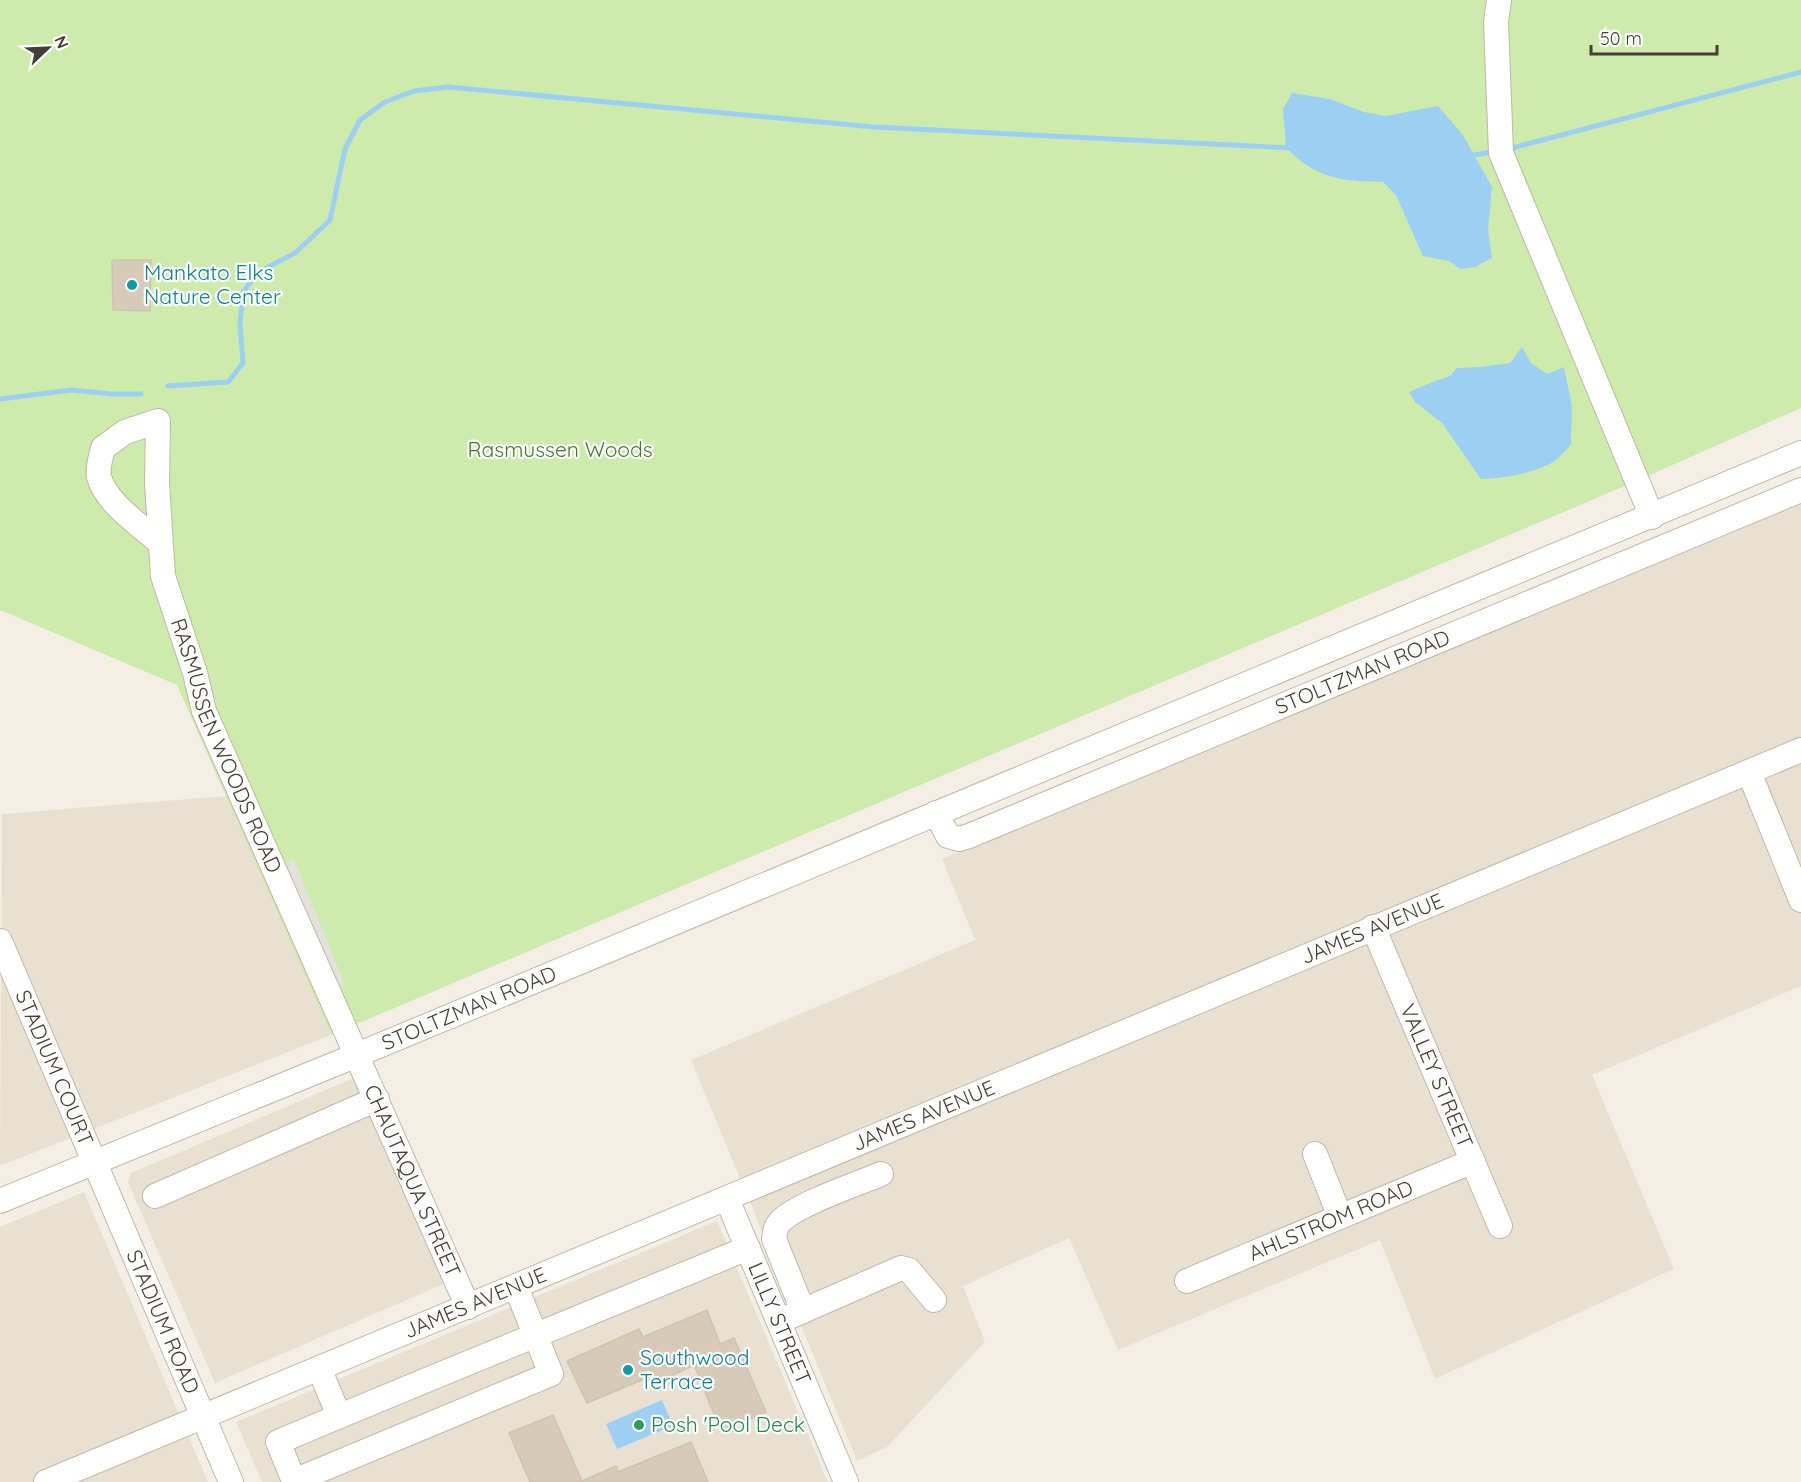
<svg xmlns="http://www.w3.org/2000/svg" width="1801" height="1482" viewBox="0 0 1801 1482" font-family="Quicksand,sans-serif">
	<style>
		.residential { fill: #e8e1d2 }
		.green { fill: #cdebab }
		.parking { fill: #e4e1dd }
		.water { fill: #9dcff5 }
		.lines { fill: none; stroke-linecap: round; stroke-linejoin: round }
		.stream { stroke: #9dcff5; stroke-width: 5 }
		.building { fill: #d6cbb9; stroke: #d1c3ac; stroke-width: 1.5 }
		.minor-casing { stroke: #c0b7a7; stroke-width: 26 }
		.minor { stroke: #fff; stroke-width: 24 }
		.culture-dot { fill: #0f9aa8; stroke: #fff; stroke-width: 2 }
		.leisure-dot { fill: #2e9e5b; stroke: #fff; stroke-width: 2 }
		.labels { text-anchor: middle; stroke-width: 4.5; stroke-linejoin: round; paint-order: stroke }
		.culture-label { font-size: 21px; fill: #0d838f; stroke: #fff; text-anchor: start }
		.park-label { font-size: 21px; fill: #447c24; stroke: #fff }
		.street-label { font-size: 21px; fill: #463f34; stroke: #fff }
		.leisure-label { font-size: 21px; fill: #27864d; stroke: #fff; text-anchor: start }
	</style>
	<rect width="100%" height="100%" fill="#f4efe5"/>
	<g class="residential">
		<path d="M1801,498V986L1592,1075L1674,1269L1435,1379L1380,1240L1118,1350L1069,1238L963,1286L985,1342L887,1447L857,1461L691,1060L975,940L942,859Z"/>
		<path d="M226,796L331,1035L0,1166L2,814Z"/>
		<path d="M356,1077L446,1283L215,1383L128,1182L131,1173Z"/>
		<path d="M84,1192L208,1482H0V1227Z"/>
		<path d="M717,1221L828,1482H262L236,1422Z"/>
	</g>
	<path class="green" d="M0,0H1801V408L1632,483L331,1035L177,685L0,610Z"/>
	<path class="parking" d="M294,859L345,985L330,991L279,865Z"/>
	<g class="water">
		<path d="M1292,93L1330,99L1364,112L1386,116L1438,106L1463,135L1492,187L1488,230L1492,258L1475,267L1461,269L1449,261L1423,256L1396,195L1383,182C1342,181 1315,179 1286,147L1283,109Z"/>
		<path d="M1522,347L1531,363L1547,374L1564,367L1572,406L1571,444C1567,449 1563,454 1558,458C1541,473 1503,478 1481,479L1442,423L1415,402L1409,392L1435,381L1450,376L1457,368L1480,367L1510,363Z"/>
		<path d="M662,1400L673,1426L617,1449L606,1424Z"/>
	</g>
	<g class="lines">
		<g class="stream">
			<path d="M1508,149L1801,72"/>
			<path d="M1469,156L1496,151"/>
			<path d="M168,386L228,382L243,363L240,324L243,292L259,272L295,253L330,220L345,149L360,120L385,102L414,91L448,87L874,127L1292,148"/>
			<path d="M0,399L71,390L112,394H141"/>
		</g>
	</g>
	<g class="building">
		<path d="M112,260H151L150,311L113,310Z"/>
		<path d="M707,1310L720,1344L734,1338L766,1412L721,1431L694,1365L659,1382L654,1375L587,1403L567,1361L639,1329L643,1337Z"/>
		<path d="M553,1415L582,1481L616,1466L618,1472L691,1442L708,1482H530L509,1433Z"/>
	</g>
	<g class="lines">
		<g class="minor-casing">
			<g id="minor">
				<path d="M1499,0L1496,22L1501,153L1652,517"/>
				<path id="s1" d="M160,543C141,526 106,503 99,477C97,468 101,457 103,448L125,432L158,421L157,483L163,576L195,673L204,711L468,1307"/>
				<path d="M1749,772L1801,900"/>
				<path id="s2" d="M936,813L948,836L959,839L969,836L1801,490"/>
				<path id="s3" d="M1373,927L1500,1226"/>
				<path id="s4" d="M0,941L231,1482"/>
				<path d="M1315,1154L1340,1217"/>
				<path d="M155,1196L377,1099"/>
				<path id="s5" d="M727,1199L846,1482"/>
				<path id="s6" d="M0,1201L357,1055L1801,453"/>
				<path id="s7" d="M1187,1281L1473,1161"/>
				<path d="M516,1287L551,1374L294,1481L278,1442C434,1376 591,1313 748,1248"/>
				<path d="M803,1311L774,1239C775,1233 775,1227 780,1222C795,1205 857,1184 881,1174"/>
				<path d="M789,1317L901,1268L909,1270L934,1300"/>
				<path d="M319,1368L339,1416"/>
				<path id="s8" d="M46,1482L1801,750"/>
			</g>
		</g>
		<use href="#minor" class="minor"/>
	</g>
	<g class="culture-dot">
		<circle cx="132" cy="285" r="6"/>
		<circle cx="628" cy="1370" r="6"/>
	</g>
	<circle class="leisure-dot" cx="639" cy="1425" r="6"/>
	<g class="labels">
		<g class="culture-label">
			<text x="144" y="280">Mankato Elks<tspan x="144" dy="24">Nature Center</tspan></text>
			<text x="640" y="1365">Southwood<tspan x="640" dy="24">Terrace</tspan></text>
		</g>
		<g class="park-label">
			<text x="560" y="457">Rasmussen Woods</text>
		</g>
		<g class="street-label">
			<text dy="7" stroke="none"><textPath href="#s2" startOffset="474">STOLTZMAN ROAD</textPath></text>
			<text dy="7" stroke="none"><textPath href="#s1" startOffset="519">RASMUSSEN WOODS ROAD</textPath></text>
			<text dy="7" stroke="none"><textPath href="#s8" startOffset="1437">JAMES AVENUE</textPath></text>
			<text dy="7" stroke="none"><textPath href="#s6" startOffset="507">STOLTZMAN ROAD</textPath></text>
			<text dy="7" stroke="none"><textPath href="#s4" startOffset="138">STADIUM COURT</textPath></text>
			<text dy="7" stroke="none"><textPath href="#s3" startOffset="162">VALLEY STREET</textPath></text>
			<text dy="7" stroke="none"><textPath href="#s8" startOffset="951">JAMES AVENUE</textPath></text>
			<text dy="7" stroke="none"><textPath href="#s1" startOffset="993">CHAUTAQUA STREET</textPath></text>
			<text dy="7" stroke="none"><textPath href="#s7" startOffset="156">AHLSTROM ROAD</textPath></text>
			<text dy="7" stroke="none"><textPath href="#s8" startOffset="465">JAMES AVENUE</textPath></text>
			<text dy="7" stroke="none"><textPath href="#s4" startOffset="414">STADIUM ROAD</textPath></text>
			<text dy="7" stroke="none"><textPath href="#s5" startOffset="135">LILLY STREET</textPath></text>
		</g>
		<g class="leisure-label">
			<text x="651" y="1432">Posh 'Pool Deck</text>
		</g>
	</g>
	<g transform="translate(48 48) rotate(67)" stroke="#ffffff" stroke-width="4.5" paint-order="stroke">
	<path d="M0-4.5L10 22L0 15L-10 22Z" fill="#463f34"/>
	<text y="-9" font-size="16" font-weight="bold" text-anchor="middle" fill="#463f34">N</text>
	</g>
	<path d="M1591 45v9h126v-9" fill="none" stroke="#463f34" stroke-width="3"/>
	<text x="1600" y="45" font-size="18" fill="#463f34" stroke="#ffffff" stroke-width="4.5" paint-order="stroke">50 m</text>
</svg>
